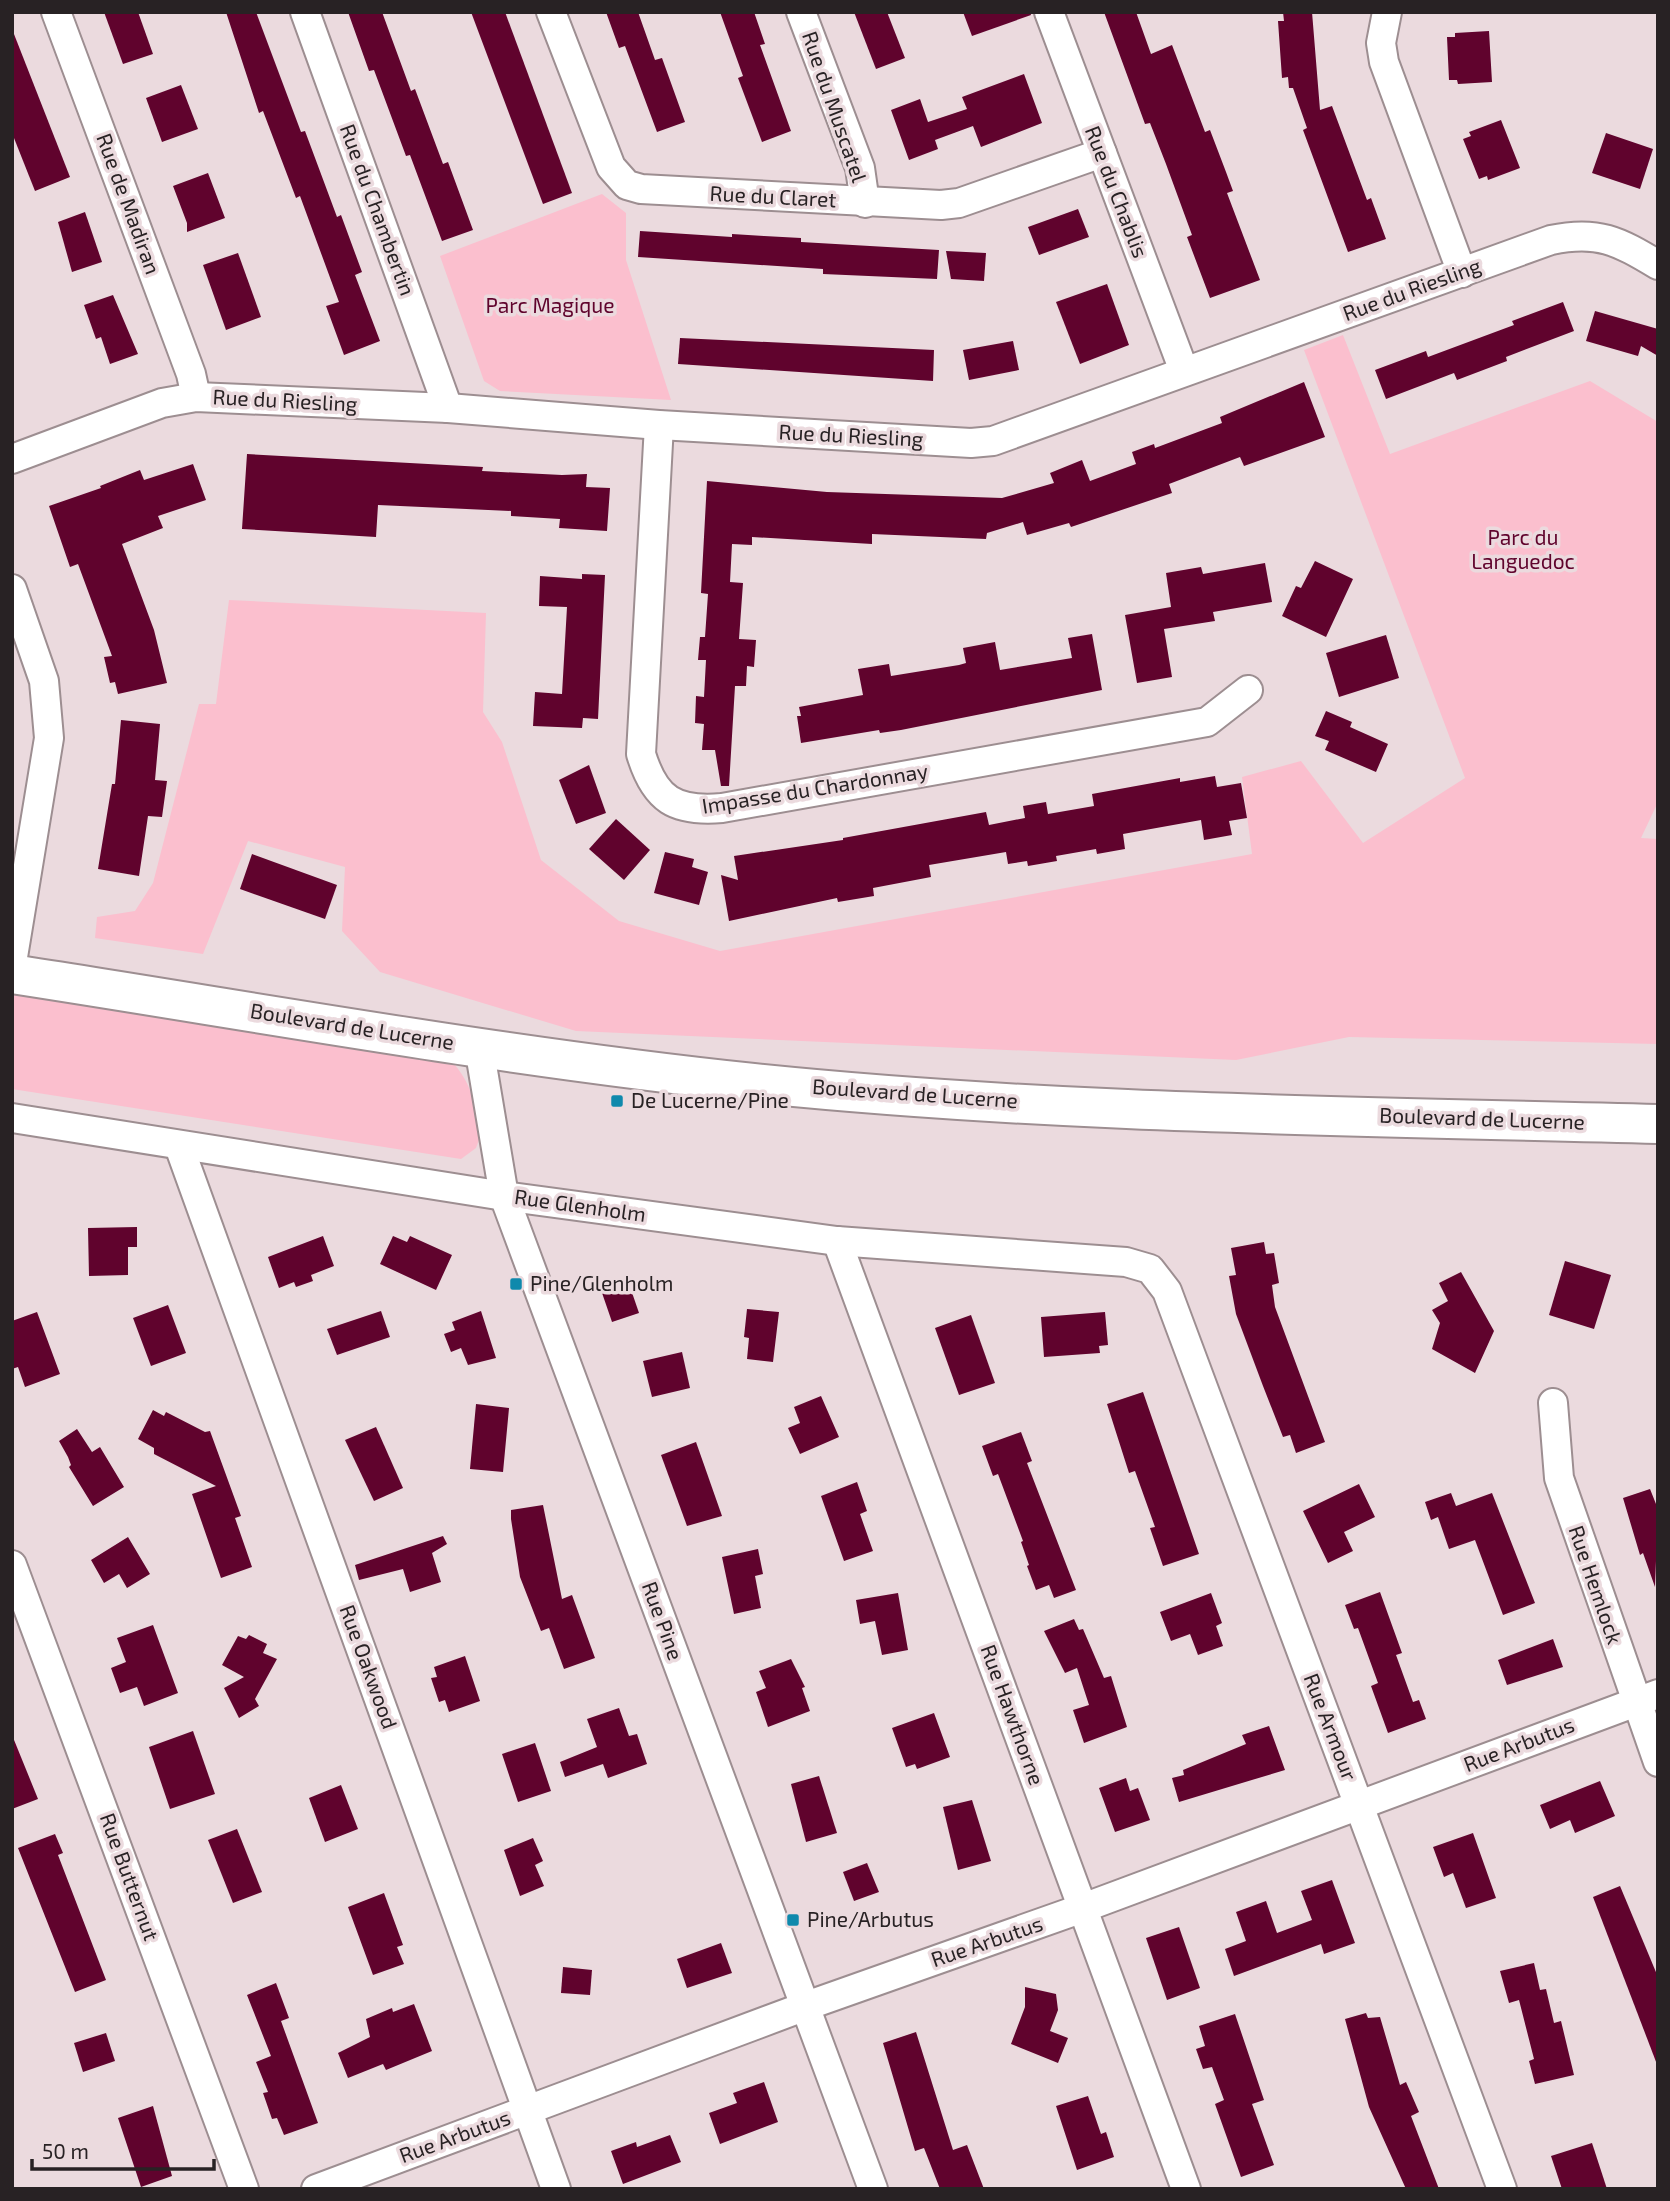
<svg xmlns="http://www.w3.org/2000/svg" width="1670" height="2201" viewBox="0 0 1670 2201" font-family="'Exo 2',sans-serif">
	<style>
		.green { fill: #fbbfce }
		.building { fill: #60032d }
		.lines { fill: none; stroke-linecap: round; stroke-linejoin: round }
		.minor-casing { stroke: #9d8e91; stroke-width: 32 }
		.secondary-casing { stroke: #9d8e91; stroke-width: 42 }
		.minor { stroke: #fff; stroke-width: 28 }
		.secondary { stroke: #fff; stroke-width: 38 }
		.poi-dot { fill: #0f89ac; stroke: #ebdade; stroke-width: 2.5 }
		.labels { text-anchor: middle; stroke-width: 7; stroke-linejoin: round; paint-order: stroke }
		.street-label { font-size: 21px; fill: #282224; stroke: #ebdade }
		.park-label { font-size: 21px; fill: #60042d; stroke: #ebdade }
		.poi-label { font-size: 21px; fill: #282224; stroke: #ebdade; text-anchor: start }
	</style>
	<rect width="100%" height="100%" fill="#ebdade"/>
	<g class="green">
		<path d="M602,194L626,213V260L671,400L500,391L484,381L440,256Z"/>
		<path d="M1343,335L1390,454L1590,381L1658,422V802L1641,838L1658,839V1044L1349,1037L1236,1060L576,1031L380,972L342,931L345,867L248,841L203,954L95,938L97,917L135,911L153,883L199,704H216L229,600L486,613L483,712L502,742L541,860L619,921L720,951L1252,854L1242,777L1301,761L1363,843L1465,778L1304,350Z"/>
		<path d="M12,977L445,1054C472,1081 476,1102 479,1140L476,1148L461,1159L12,1089Z"/>
	</g>
	<g class="building">
		<path d="M104,12H138L153,54L123,64Z"/>
		<path d="M226,12H256L301,132L305,131L337,217L341,215L362,272L355,275L380,341L344,355L326,306L339,302L300,196L296,198L263,111L259,113Z"/>
		<path d="M348,12H382L411,91L415,89L443,164L448,162L473,230L442,241L410,155L406,156L374,70L369,71Z"/>
		<path d="M471,12H505L572,193L543,204Z"/>
		<path d="M606,12H638L655,60L662,58L685,122L657,132L625,46L619,48Z"/>
		<path d="M720,12H754L765,44L760,45L791,131L762,142L738,78L743,76Z"/>
		<path d="M854,12H887L905,58L876,69Z"/>
		<path d="M963,12H1030L1031,15L972,36Z"/>
		<path d="M1104,12H1136L1151,54L1172,45L1205,132L1210,130L1226,172L1233,191L1227,193L1260,280L1210,298L1187,237L1192,235L1166,164L1150,123L1145,124Z"/>
		<path d="M1283,12H1312L1320,110L1332,106L1367,200L1371,198L1386,239L1348,252L1303,130L1307,128L1293,88H1289L1288,77L1282,78L1278,21H1284Z"/>
		<path d="M12,29L70,177L35,191L12,133Z"/>
		<path d="M1489,31L1492,82L1458,84L1457,80H1449L1447,37H1455V33Z"/>
		<path d="M1024,74L1042,123L981,147L973,126L935,140L938,149L909,160L891,110L920,99L928,122L967,109L962,97Z"/>
		<path d="M181,85L198,129L162,142L146,98Z"/>
		<path d="M1501,120L1520,168L1488,180L1487,176L1479,179L1463,139L1471,136L1469,132Z"/>
		<path d="M1606,133L1653,149L1640,189L1592,173Z"/>
		<path d="M208,173L225,218L187,232V223L173,186Z"/>
		<path d="M1078,209L1089,237L1039,255L1028,227Z"/>
		<path d="M85,212L102,262L72,272L58,222Z"/>
		<path d="M640,231L732,237V234L764,236L801,238V242L939,250L937,279L823,274V269L638,257Z"/>
		<path d="M946,251L986,253L984,281L951,279Z"/>
		<path d="M238,253L261,317L226,330L203,265Z"/>
		<path d="M1107,284L1129,345L1080,364L1056,302Z"/>
		<path d="M113,295L138,354L110,364L101,337L96,339L84,305Z"/>
		<path d="M1563,302L1574,331L1506,357L1507,361L1457,380L1454,373L1386,399L1375,370L1426,351L1428,357L1514,325L1512,321Z"/>
		<path d="M1595,311L1658,329V356L1641,346L1638,356L1586,341Z"/>
		<path d="M680,338L934,350L933,381L678,364Z"/>
		<path d="M1013,341L1019,370L969,380L963,350Z"/>
		<path d="M1304,382L1325,437L1244,466L1240,457L1169,484L1172,493L1071,527L1069,523L1027,535L1023,522L987,533L986,539L872,534V544L752,537V545L732,544L730,582L743,583L739,639L756,640L754,667L747,666L746,686H735L729,786H721L715,750H702L704,724L695,723L696,696L704,697L706,660H698L700,637H705L708,594L701,593L707,481L827,492L1002,498L1054,483L1050,473L1082,460L1090,481L1136,464L1132,452L1154,444L1155,448L1222,423L1220,417Z"/>
		<path d="M247,454L483,467L482,471L562,475L587,474L586,487L610,488L607,531L559,528L560,519L511,516V511L378,505L376,537L242,529Z"/>
		<path d="M193,464L206,500L158,516L163,528L122,544L154,630L167,683L118,694L115,682L110,683L104,657L112,656L78,564L70,567L49,506L101,488L100,486L140,470L144,480Z"/>
		<path d="M1315,561L1353,579L1326,637L1282,616L1296,586L1301,588Z"/>
		<path d="M1265,563L1272,602L1213,612L1215,621L1164,629L1172,677L1137,683L1125,615L1171,607L1166,573L1201,567L1203,574Z"/>
		<path d="M582,574L605,575L598,719L583,718L582,728L533,726L535,692L562,694L567,607L539,606L540,576L582,579Z"/>
		<path d="M1092,634L1102,690L901,730L880,733L879,730L801,743L797,716H801L799,707L863,695L858,669L889,664L891,676L959,665L966,663L963,648L995,642L1000,670L1072,658L1068,638Z"/>
		<path d="M1386,635L1399,678L1339,697L1326,653Z"/>
		<path d="M1326,711L1352,722L1350,727L1388,744L1376,772L1325,750L1329,741L1315,736Z"/>
		<path d="M121,720L160,724L155,780L167,781L162,817L148,816L139,876L98,869L112,784H115Z"/>
		<path d="M589,765L606,813L576,824L559,780Z"/>
		<path d="M1215,776L1217,787L1241,783L1247,818L1229,821L1232,835L1204,840L1201,820L1123,834L1125,849L1097,854L1096,849L1056,856L1057,861L1028,866L1027,861L1008,864L1006,852L929,865L931,877L873,888L874,896L838,902L837,898L729,921L721,875L738,880L734,856L843,840V838L986,812L989,825L1025,818L1023,806L1046,802L1048,814L1094,806L1092,794L1180,778V782Z"/>
		<path d="M616,819L650,850L624,880L589,849Z"/>
		<path d="M665,852L694,859L692,867L708,872L699,905L654,893Z"/>
		<path d="M252,854L337,885L325,919L240,889Z"/>
		<path d="M137,1227V1247H128V1275L89,1276L88,1228Z"/>
		<path d="M323,1236L334,1266L311,1275L313,1281L296,1287L294,1282L279,1288L268,1257Z"/>
		<path d="M393,1236L407,1242L410,1236L452,1255L436,1290L380,1264Z"/>
		<path d="M1264,1242L1266,1254L1274,1253L1279,1283L1272,1285L1275,1307L1325,1442L1296,1453L1290,1435L1283,1437L1263,1386L1236,1314L1229,1276L1236,1275L1231,1248Z"/>
		<path d="M1565,1261L1611,1275L1594,1329L1549,1315Z"/>
		<path d="M1461,1272L1494,1331L1475,1373L1432,1349L1440,1323L1432,1310L1448,1301L1439,1283Z"/>
		<path d="M628,1281L639,1313L612,1322L601,1290Z"/>
		<path d="M168,1305L186,1353L151,1366L133,1318Z"/>
		<path d="M747,1309L779,1312L773,1362L747,1359L749,1338L744,1337Z"/>
		<path d="M381,1311L390,1337L337,1355L327,1329Z"/>
		<path d="M481,1311L496,1358L468,1365L461,1348L451,1352L444,1334L455,1330L452,1322Z"/>
		<path d="M37,1312L60,1374L25,1387L18,1367L12,1369V1321Z"/>
		<path d="M1105,1312L1108,1345L1099,1346L1100,1353L1044,1357L1041,1317Z"/>
		<path d="M971,1315L995,1383L959,1395L935,1328Z"/>
		<path d="M682,1352L690,1388L652,1397L643,1361Z"/>
		<path d="M1143,1392L1199,1554L1163,1566L1150,1528L1155,1527L1135,1471L1129,1473L1107,1404Z"/>
		<path d="M821,1396L839,1437L800,1454L788,1428L800,1423L794,1407Z"/>
		<path d="M476,1404L509,1408L503,1472L470,1469Z"/>
		<path d="M153,1410L164,1416L166,1412L205,1432L210,1431L241,1516L235,1518L252,1567L221,1578L192,1494L216,1486L154,1454V1448L138,1439Z"/>
		<path d="M376,1427L403,1488L374,1501L345,1440Z"/>
		<path d="M77,1429L92,1452L100,1447L124,1487L93,1506L69,1467L71,1465L68,1457L59,1441Z"/>
		<path d="M1021,1432L1032,1461L1027,1463L1076,1590L1054,1598L1049,1585L1036,1590L1027,1566L1029,1565L1021,1542L1023,1541L998,1474L993,1476L982,1446Z"/>
		<path d="M696,1442L722,1516L687,1526L661,1455Z"/>
		<path d="M857,1482L867,1511L860,1514L873,1551L844,1561L821,1496Z"/>
		<path d="M1359,1484L1375,1517L1344,1532L1353,1551L1328,1563L1303,1511Z"/>
		<path d="M1650,1489L1658,1509L1655,1587L1643,1553L1640,1555L1623,1498Z"/>
		<path d="M1451,1493L1456,1506L1492,1493L1535,1603L1503,1615L1475,1540L1449,1549L1438,1517L1431,1520L1425,1502Z"/>
		<path d="M543,1505L562,1599L572,1595L595,1658L564,1669L549,1628L541,1631L520,1577L511,1519V1510Z"/>
		<path d="M443,1536L447,1544L432,1553L441,1582L410,1592L403,1569L359,1580L355,1565Z"/>
		<path d="M128,1537L150,1574L127,1588L119,1574L104,1583L91,1560Z"/>
		<path d="M758,1549L763,1574L755,1576L761,1608L734,1614L722,1557Z"/>
		<path d="M1380,1592L1402,1653L1396,1655L1413,1702L1419,1700L1426,1719L1388,1733L1371,1686L1378,1683L1358,1628L1354,1629L1345,1605Z"/>
		<path d="M898,1593L908,1650L882,1655L875,1621L860,1624L856,1600Z"/>
		<path d="M1211,1593L1222,1623L1216,1626L1223,1646L1198,1655L1190,1634L1171,1641L1160,1612Z"/>
		<path d="M1074,1619L1079,1630L1083,1629L1104,1678L1111,1676L1127,1727L1084,1743L1073,1710L1089,1705L1077,1668L1065,1673L1044,1631Z"/>
		<path d="M153,1625L178,1693L144,1706L137,1687L120,1693L111,1668L126,1662L117,1638Z"/>
		<path d="M249,1635L267,1644L263,1653L277,1659L255,1699L259,1706L239,1718L224,1688L244,1677L222,1665L238,1636L246,1639Z"/>
		<path d="M1553,1639L1563,1667L1507,1685L1498,1660Z"/>
		<path d="M465,1656L480,1701L449,1712L445,1700L439,1702L431,1678L437,1677L434,1667Z"/>
		<path d="M791,1659L805,1687L802,1688L810,1711L768,1727L756,1692L766,1688L759,1671Z"/>
		<path d="M619,1708L629,1736L637,1734L647,1764L608,1778L603,1764L565,1777L560,1762L597,1747L587,1719Z"/>
		<path d="M934,1713L950,1757L917,1769L915,1764L906,1767L892,1728Z"/>
		<path d="M1269,1726L1285,1770L1179,1802L1172,1778L1184,1775L1183,1770L1246,1744L1242,1735Z"/>
		<path d="M193,1731L215,1794L170,1809L149,1747Z"/>
		<path d="M12,1735L38,1799L12,1809Z"/>
		<path d="M535,1743L551,1791L518,1802L502,1754Z"/>
		<path d="M819,1776L837,1833L806,1842L791,1784Z"/>
		<path d="M1126,1778L1130,1791L1138,1788L1150,1820L1115,1832L1099,1788Z"/>
		<path d="M1600,1781L1615,1816L1575,1833L1570,1820L1550,1829L1540,1805Z"/>
		<path d="M341,1785L358,1829L325,1842L309,1798Z"/>
		<path d="M972,1800L991,1861L958,1870L943,1807Z"/>
		<path d="M237,1829L262,1892L233,1903L208,1840Z"/>
		<path d="M1473,1833L1496,1898L1466,1908L1453,1873L1444,1877L1433,1847Z"/>
		<path d="M55,1834L63,1853L58,1855L106,1980L75,1992L18,1848Z"/>
		<path d="M533,1838L543,1861L535,1865L544,1886L520,1896L504,1850Z"/>
		<path d="M867,1863L879,1892L854,1901L843,1872Z"/>
		<path d="M1332,1880L1355,1943L1324,1954L1321,1944L1234,1976L1225,1949L1246,1941L1236,1912L1266,1901L1277,1933L1312,1920L1301,1891Z"/>
		<path d="M1620,1886L1658,1977V2067L1593,1897Z"/>
		<path d="M384,1893L403,1945L397,1947L404,1964L373,1975L348,1907Z"/>
		<path d="M1179,1927L1200,1988L1167,2000L1146,1938Z"/>
		<path d="M721,1943L732,1973L687,1988L677,1959Z"/>
		<path d="M1534,1963L1540,1990L1546,1989L1554,2023L1561,2021L1574,2075L1535,2084L1529,2061L1534,2059L1519,2000L1509,2003L1500,1971Z"/>
		<path d="M563,1967L592,1970L590,1995L561,1993Z"/>
		<path d="M276,1983L289,2018L281,2021L318,2123L284,2135L277,2118L272,2119L263,2093L268,2092L256,2062L271,2056L247,1995Z"/>
		<path d="M1025,1987L1056,1994L1058,2010L1050,2031L1068,2038L1058,2063L1011,2044L1025,2007Z"/>
		<path d="M414,2004L432,2051L386,2070L383,2064L348,2078L338,2053L370,2037L366,2019L392,2008L393,2012Z"/>
		<path d="M1366,2013L1368,2018L1380,2017L1400,2085L1406,2082L1419,2112L1411,2116L1439,2189H1406L1369,2107L1345,2019Z"/>
		<path d="M1235,2014L1264,2100L1252,2104L1274,2165L1241,2177L1215,2104L1224,2100L1212,2067L1203,2069L1196,2049L1205,2046L1199,2026Z"/>
		<path d="M916,2032L953,2150L967,2145L984,2189H940L924,2148L915,2151L883,2043Z"/>
		<path d="M106,2033L115,2061L83,2072L74,2043Z"/>
		<path d="M764,2082L778,2122L720,2144L709,2113L737,2103L733,2093Z"/>
		<path d="M1088,2096L1101,2134L1106,2132L1114,2157L1077,2170L1056,2106Z"/>
		<path d="M153,2106L172,2176L141,2187L118,2118Z"/>
		<path d="M670,2135L681,2162L623,2184L611,2151L636,2142L637,2147Z"/>
		<path d="M1592,2143L1607,2189H1562L1551,2156Z"/>
	</g>
	<g class="lines">
		<g class="minor-casing">
			<g id="minor">
				<path d="M56,12L191,374L196,397"/>
				<path d="M305,12L448,408"/>
				<path d="M551,12L611,167L627,185L641,189L941,205L959,203L1102,153"/>
				<path d="M801,12L860,168L865,203"/>
				<path d="M1049,12L1184,371"/>
				<path d="M1387,12L1381,43L1384,62L1462,273"/>
				<path d="M659,425L641,754C655,800 675,812 722,808L1207,722L1248,690"/>
				<path d="M12,459L162,403L196,397L448,408L659,425L971,443L993,441L1551,240C1598,230 1618,241 1658,265"/>
				<path d="M12,589L44,681L49,738L12,963"/>
				<path d="M479,1047L504,1196L873,2189"/>
				<path d="M12,1118L504,1196L837,1241L1126,1262L1150,1269L1167,1291L1502,2189"/>
				<path d="M179,1146L556,2189"/>
				<path d="M837,1241L1186,2189"/>
				<path d="M1553,1403L1559,1478L1658,1762"/>
				<path d="M12,1565L244,2189"/>
				<path d="M316,2189L806,2006L1083,1908L1658,1694"/>
			</g>
		</g>
		<g class="secondary-casing">
			<path id="secondary" d="M12,974C258,1012 505,1057 753,1083C1053,1114 1356,1116 1658,1124"/>
		</g>
		<use href="#minor" class="minor"/>
		<use href="#secondary" class="secondary"/>
	</g>
	<g class="poi-dot">
		<rect x="610" y="1094" width="14" height="14" rx="3.5"/>
		<rect x="509" y="1277" width="14" height="14" rx="3.5"/>
		<rect x="786" y="1913" width="14" height="14" rx="3.5"/>
	</g>
	<g class="labels">
		<g class="street-label">
			<text transform="translate(834 107) rotate(71)" y="7">Rue du Muscatel</text>
			<text transform="translate(1116 192) rotate(69)" y="7">Rue du Chablis</text>
			<text transform="translate(773 197) rotate(3)" y="7">Rue du Claret</text>
			<text transform="translate(128 204) rotate(70)" y="7">Rue de Madiran</text>
			<text transform="translate(377 210) rotate(70)" y="7">Rue du Chambertin</text>
			<text transform="translate(1412 290) rotate(-20)" y="7">Rue du Riesling</text>
			<text transform="translate(285 401) rotate(3)" y="7">Rue du Riesling</text>
			<text transform="translate(851 436) rotate(3)" y="7">Rue du Riesling</text>
			<text transform="translate(815 789) rotate(-9)" y="7">Impasse du Chardonnay</text>
			<text transform="translate(352 1027) rotate(9)" y="7">Boulevard de Lucerne</text>
			<text transform="translate(915 1094) rotate(4)" y="7">Boulevard de Lucerne</text>
			<text transform="translate(1482 1119) rotate(2)" y="7">Boulevard de Lucerne</text>
			<text transform="translate(580 1206) rotate(8)" y="7">Rue Glenholm</text>
			<text transform="translate(1595 1585) rotate(71)" y="7">Rue Hemlock</text>
			<text transform="translate(662 1621) rotate(70)" y="7">Rue Pine</text>
			<text transform="translate(368 1667) rotate(70)" y="7">Rue Oakwood</text>
			<text transform="translate(1012 1715) rotate(70)" y="7">Rue Hawthorne</text>
			<text transform="translate(1330 1727) rotate(69)" y="7">Rue Armour</text>
			<text transform="translate(1519 1745) rotate(-21)" y="7">Rue Arbutus</text>
			<text transform="translate(129 1877) rotate(70)" y="7">Rue Butternut</text>
			<text transform="translate(987 1942) rotate(-19)" y="7">Rue Arbutus</text>
			<text transform="translate(455 2137) rotate(-20)" y="7">Rue Arbutus</text>
		</g>
		<g class="park-label">
			<text x="550" y="313">Parc Magique</text>
			<text x="1523" y="545">Parc du<tspan x="1523" dy="24">Languedoc</tspan></text>
		</g>
		<g class="poi-label">
			<text x="631" y="1108">De Lucerne/Pine</text>
			<text x="530" y="1291">Pine/Glenholm</text>
			<text x="807" y="1927">Pine/Arbutus</text>
		</g>
	</g>
	<rect width="1670" height="2201" fill="none" stroke="#282224" stroke-width="28"/>
	<path d="M32 2159v10h182v-10" fill="none" stroke="#282224" stroke-width="3.5"/>
	<text x="42" y="2159" font-size="21" fill="#282224" stroke="#ebdade" stroke-width="5" paint-order="stroke">50 m</text>
</svg>
